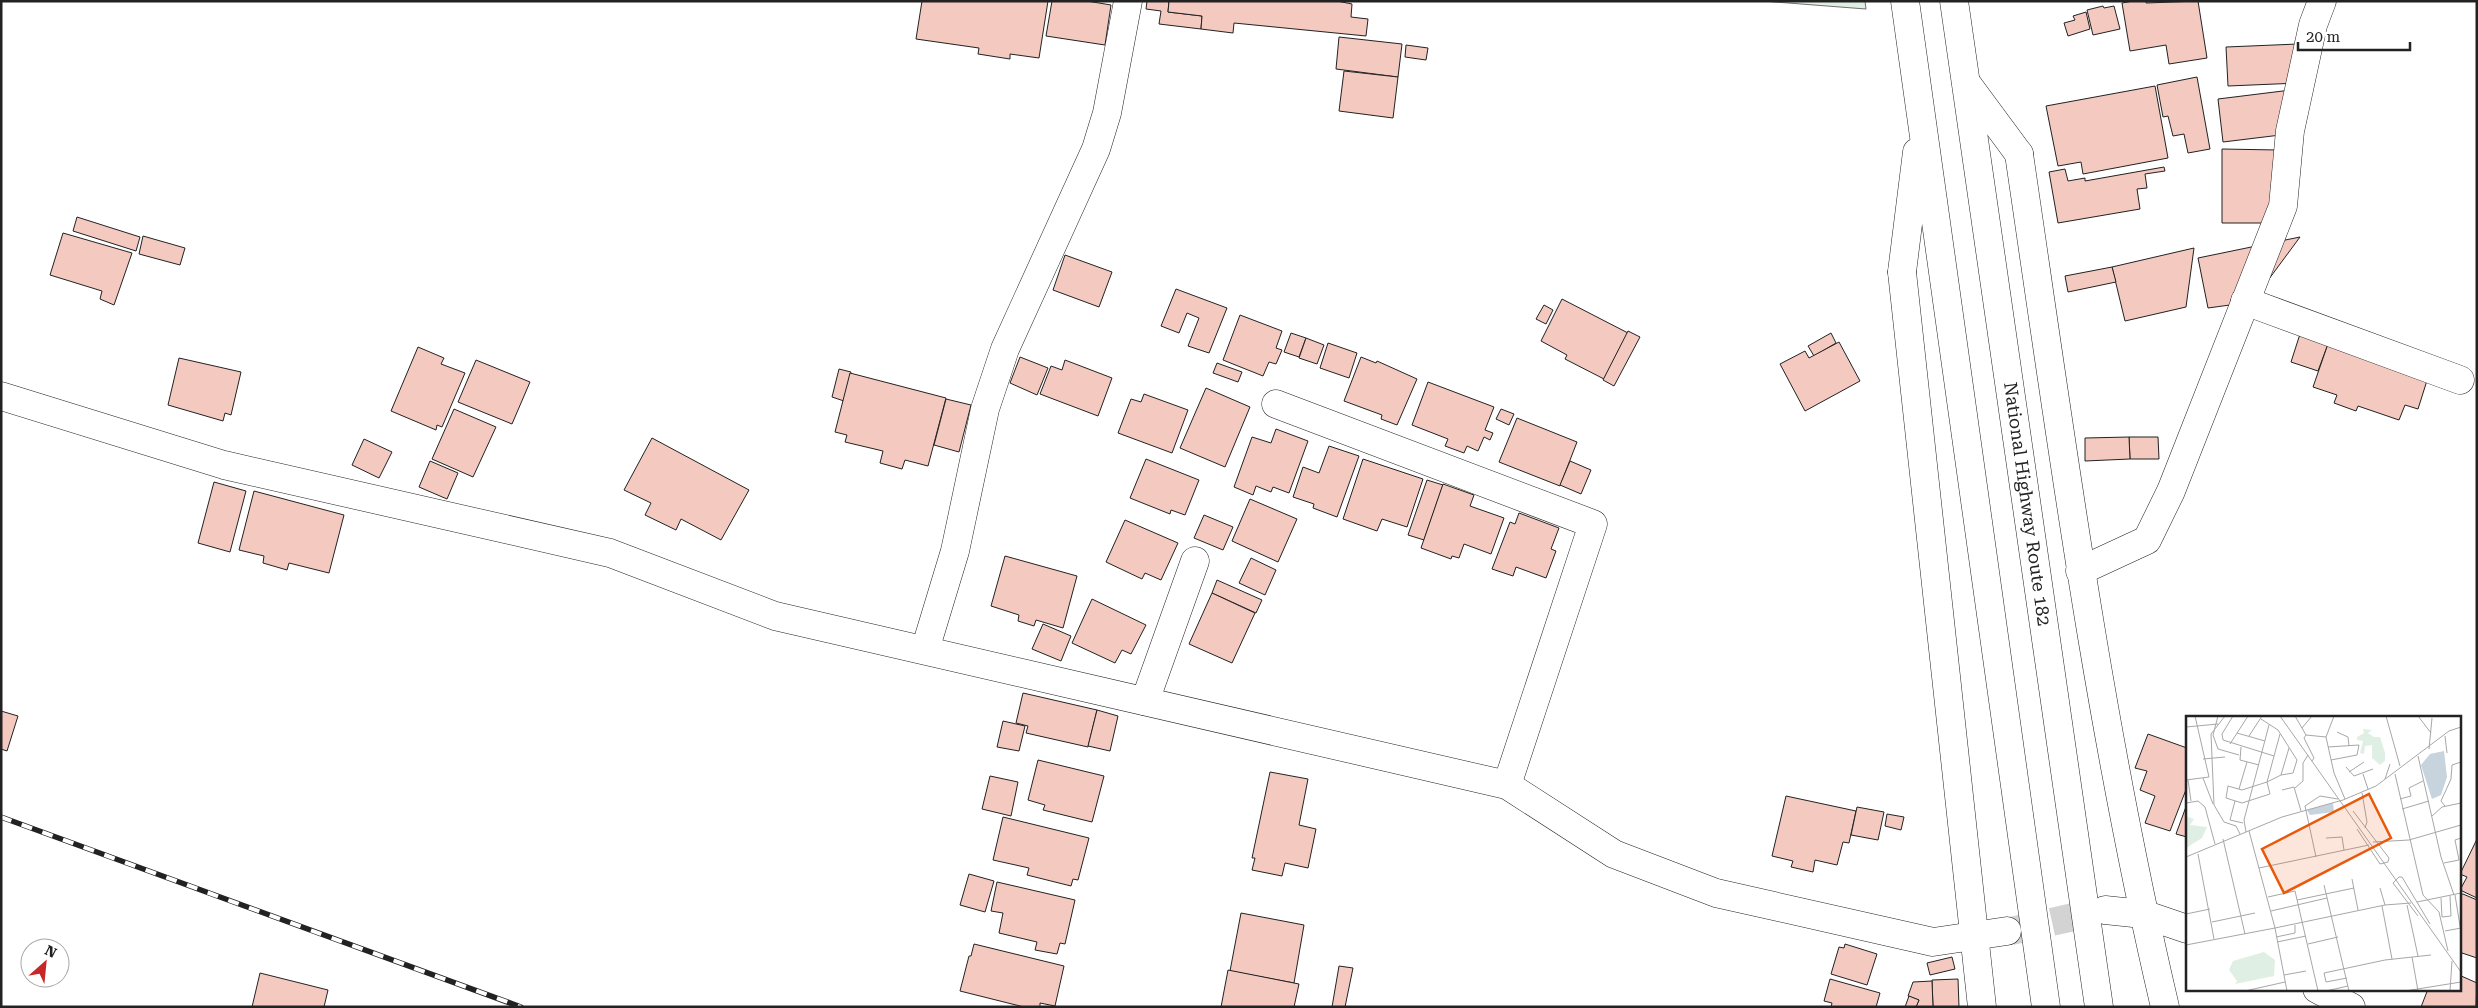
<svg xmlns="http://www.w3.org/2000/svg" width="2478" height="1008" viewBox="0 0 2478 1008" font-family="'Roboto Serif',serif">
	<style>
		.green { fill: #e0efe3; stroke: #6f6f6f }
		.building { fill: #f3c9c0; stroke: #222 }
		.lines { fill: none; stroke-linecap: round; stroke-linejoin: round }
		.street-tunnel { stroke: #d3d3d3; stroke-width: 28; stroke-dasharray: 28 14; stroke-linecap: butt }
		.street-casing { stroke: #222; stroke-width: 29 }
		.highway-casing { stroke: #222; stroke-width: 29 }
		.street { stroke: #fff; stroke-width: 28 }
		.highway { stroke: #fff; stroke-width: 28 }
		.rail-casing { stroke: #222; stroke-width: 5.5 }
		.rail { stroke: #fff; stroke-width: 4; stroke-dasharray: 11; stroke-linecap: butt }
		.labels { text-anchor: middle; stroke-width: 4; stroke-linejoin: round; paint-order: stroke }
		.street-label { font-size: 18px; fill: #222; stroke: #fff }
		.inset-road { fill: none; stroke: #a7a7a7; stroke-width: 1 }
		.view { fill: #e8590c; fill-opacity: 0.15; stroke: #e8590c; stroke-width: 2.5 }
		.inset-edge { fill: none; stroke: #222; stroke-width: 2.5 }
	</style>
	<rect width="100%" height="100%" fill="#fff"/>
	<path class="green" d="M1762,1H1865L1866,9Z"/>
	<g class="building">
		<path d="M922,1H1048L1039,58L1010,54V59L978,54L979,48L916,39Z"/>
		<path d="M1052,1H1087L1111,5L1105,45L1046,36Z"/>
		<path d="M1147,1H1169L1168,12L1202,16L1201,29L1159,24L1161,11L1146,9Z"/>
		<path d="M1169,1H1337L1352,4L1351,17L1368,19L1366,36L1234,23L1233,33L1201,29L1202,16L1168,12Z"/>
		<path d="M2133,1H2146V3L2198,1L2207,58L2169,64L2166,45L2130,51L2122,3Z"/>
		<path d="M2103,6L2104,8L2114,6L2120,29L2093,35L2087,10Z"/>
		<path d="M2086,12L2090,29L2068,36L2064,23L2075,20L2073,16Z"/>
		<path d="M1339,37L1402,44L1398,77L1336,69Z"/>
		<path d="M2298,44L2299,83L2228,86L2226,47Z"/>
		<path d="M1406,45L1428,48L1426,60L1405,57Z"/>
		<path d="M1344,71L1398,77L1393,118L1339,111Z"/>
		<path d="M2197,77L2210,149L2188,153L2184,134L2173,136L2168,116L2163,117L2157,85Z"/>
		<path d="M2155,86L2168,158L2083,174L2081,162L2058,166L2046,106Z"/>
		<path d="M2291,90L2297,133L2223,142L2218,99Z"/>
		<path d="M2222,149L2278,150V223H2222Z"/>
		<path d="M2164,167L2165,171L2145,174L2147,188L2137,189L2140,209L2058,223L2049,172L2065,169L2068,181L2085,178V181Z"/>
		<path d="M77,217L140,237L136,251L73,231Z"/>
		<path d="M63,233L132,253L114,305L100,299L102,291L50,275Z"/>
		<path d="M143,236L185,248L180,265L139,254Z"/>
		<path d="M2300,237L2252,302L2208,308L2198,258Z"/>
		<path d="M2194,248L2186,307L2125,321L2112,267Z"/>
		<path d="M1065,255L1112,272L1099,307L1053,290Z"/>
		<path d="M2112,267L2116,282L2068,292L2065,276Z"/>
		<path d="M1176,289L1227,308L1209,353L1188,346L1199,318L1187,313L1179,333L1161,326Z"/>
		<path d="M1562,299L1628,333L1604,379L1565,359L1567,355L1541,341Z"/>
		<path d="M1544,305L1553,310L1546,324L1536,319Z"/>
		<path d="M1240,315L1282,331L1276,348L1282,350L1276,364L1269,362L1263,376L1223,360Z"/>
		<path d="M1628,331L1640,337L1614,386L1603,380Z"/>
		<path d="M1291,333L1306,338L1299,357L1284,352Z"/>
		<path d="M1831,333L1836,343L1814,356L1808,346Z"/>
		<path d="M2300,334L2328,344L2318,371L2291,362Z"/>
		<path d="M1306,338L1324,345L1317,364L1299,358Z"/>
		<path d="M2329,341L2430,371L2418,409L2405,405L2399,420L2358,406L2356,411L2334,403L2337,395L2313,387Z"/>
		<path d="M1839,342L1860,381L1805,411L1780,364L1805,351L1809,358Z"/>
		<path d="M1328,343L1357,353L1349,378L1320,368Z"/>
		<path d="M418,347L444,358L441,364L465,373L442,427L437,425L436,430L391,411Z"/>
		<path d="M1020,357L1048,368L1037,395L1010,383Z"/>
		<path d="M1361,357L1376,363L1377,361L1417,379L1397,425L1381,419L1382,415L1344,401Z"/>
		<path d="M179,358L241,372L231,415L225,413L223,421L168,405Z"/>
		<path d="M476,360L530,382L512,424L458,402Z"/>
		<path d="M1065,360L1112,378L1098,416L1040,394L1051,366L1062,370Z"/>
		<path d="M1217,363L1242,372L1238,382L1213,373Z"/>
		<path d="M839,369L851,372L844,401L832,397Z"/>
		<path d="M850,373L946,398L928,466L905,460L902,469L880,463L883,451L845,442L847,435L835,432Z"/>
		<path d="M1428,382L1494,407L1485,430L1493,433L1490,440L1484,437L1478,451L1467,446L1464,453L1445,446L1448,439L1412,425Z"/>
		<path d="M1206,388L1250,407L1225,467L1180,448Z"/>
		<path d="M1144,394L1188,410L1172,453L1118,433L1131,399L1141,402Z"/>
		<path d="M946,399L971,405L959,452L934,445Z"/>
		<path d="M454,409L496,427L473,477L432,459Z"/>
		<path d="M1501,409L1514,414L1509,425L1496,419Z"/>
		<path d="M1517,418L1577,442L1560,486L1499,462Z"/>
		<path d="M1276,429L1308,441L1289,493L1273,487L1271,492L1256,486L1253,495L1234,487L1252,437L1271,443Z"/>
		<path d="M2129,437H2158L2159,459H2130Z"/>
		<path d="M2129,437L2130,459L2085,461V438Z"/>
		<path d="M652,438L749,490L721,540L681,519L676,530L645,515L651,503L624,490Z"/>
		<path d="M364,439L392,452L379,478L352,465Z"/>
		<path d="M1329,446L1359,456L1337,517L1313,508L1314,504L1293,497L1303,467L1319,473Z"/>
		<path d="M1146,459L1199,480L1185,515L1171,510L1170,514L1130,498Z"/>
		<path d="M1363,459L1423,479L1407,527L1382,519L1377,531L1343,519Z"/>
		<path d="M430,461L458,473L447,499L419,487Z"/>
		<path d="M1570,461L1591,470L1581,494L1560,485Z"/>
		<path d="M1427,480L1443,485L1424,540L1408,535Z"/>
		<path d="M214,482L246,491L230,552L198,543Z"/>
		<path d="M1443,484L1474,495L1470,506L1504,518L1491,554L1464,544L1459,558L1452,556L1451,559L1421,548Z"/>
		<path d="M254,491L344,515L329,573L289,563L287,570L263,563L264,556L239,550Z"/>
		<path d="M1250,499L1297,519L1278,562L1232,541Z"/>
		<path d="M1519,513L1559,528L1551,549L1556,551L1546,578L1516,567L1513,576L1492,569L1510,522L1515,524Z"/>
		<path d="M1204,515L1233,527L1223,550L1194,538Z"/>
		<path d="M1125,520L1178,543L1161,580L1145,573L1142,579L1106,562Z"/>
		<path d="M1005,556L1077,576L1063,628L1036,620L1034,626L1018,621L1019,615L991,606Z"/>
		<path d="M1251,558L1276,570L1265,595L1239,583Z"/>
		<path d="M1217,580L1262,600L1256,613L1212,593Z"/>
		<path d="M1212,593L1255,613L1232,663L1189,644Z"/>
		<path d="M1092,599L1146,625L1131,654L1122,650L1115,663L1072,643Z"/>
		<path d="M1043,624L1071,636L1061,661L1032,649Z"/>
		<path d="M1023,693L1097,710L1088,747L1026,733L1028,726L1016,723Z"/>
		<path d="M1097,710L1118,716L1110,751L1088,746Z"/>
		<path d="M1,711L18,716L7,751L1,749Z"/>
		<path d="M1003,721L1025,726L1019,751L997,747Z"/>
		<path d="M2148,734L2187,748V787L2170,831L2145,823L2155,796L2140,790L2147,771L2135,768Z"/>
		<path d="M1038,760L1104,776L1092,822L1043,810L1045,805L1028,800Z"/>
		<path d="M1270,772L1308,779L1299,825L1316,829L1308,868L1285,863L1282,876L1252,870L1255,858H1252Z"/>
		<path d="M990,776L1018,782L1011,816L982,809Z"/>
		<path d="M1786,796L1856,811L1849,843L1843,842L1837,865L1815,860L1813,872L1791,867L1793,861L1772,856Z"/>
		<path d="M2187,804V837L2176,834Z"/>
		<path d="M1857,807L1884,812L1878,840L1851,835Z"/>
		<path d="M1887,814L1904,817L1901,830L1885,826Z"/>
		<path d="M1003,817L1089,838L1078,880L1073,879L1071,886L1027,875L1029,868L993,860Z"/>
		<path d="M2477,839V898L2460,890L2467,877L2460,874Z"/>
		<path d="M969,874L994,881L985,912L960,905Z"/>
		<path d="M997,882L1075,900L1065,944L1060,943L1057,954L1035,950L1037,942L999,933L1003,913L991,911Z"/>
		<path d="M2463,894L2477,900V958L2459,952V895Z"/>
		<path d="M1241,913L1304,925L1294,983L1230,971Z"/>
		<path d="M974,944L1064,966L1055,1006L1040,1003V1007H1024L960,991L969,956H971Z"/>
		<path d="M1845,944L1877,954L1867,985L1831,974L1839,947L1844,948Z"/>
		<path d="M1952,957L1955,969L1930,975L1927,963Z"/>
		<path d="M1339,966L1353,968L1345,1007H1332Z"/>
		<path d="M1228,970L1299,984L1294,1007H1221Z"/>
		<path d="M260,973L328,990L324,1007H252Z"/>
		<path d="M2459,975L2477,983L2476,1007H2421L2428,989H2459Z"/>
		<path d="M1830,979L1880,993L1876,1007H1831L1832,1003L1824,1001Z"/>
		<path d="M1958,979L1959,1007H1933L1932,980Z"/>
		<path d="M1932,981L1933,1007H1916L1919,1000L1908,996L1913,982Z"/>
		<path d="M1909,996L1919,1000L1916,1007H1905Z"/>
	</g>
	<g class="lines">
		<path class="street-tunnel" d="M2011,931L2105,910"/>
		<g class="street-casing">
			<g id="street">
				<path d="M2019,154C2061,439 2099,726 2165,1007"/>
				<path d="M1902,272L1982,1007"/>
				<path d="M2245,301L2460,380"/>
				<path d="M1,396L224,465L610,553L775,616L1507,785L1614,854L1716,893L1933,942L2007,931"/>
				<path d="M1276,404L1593,524L1507,785"/>
				<path d="M2080,571L2147,540L2171,491L2283,206L2290,131L2313,25L2322,1"/>
				<path d="M925,650L955,551L985,409L1005,349L1096,149L1107,113L1128,1"/>
				<path d="M1145,701L1195,561"/>
				<path d="M2105,910L2143,914L2187,929"/>
				<path d="M2317,989L2351,1007"/>
			</g>
		</g>
		<g class="highway-casing">
			<g id="highway">
				<path d="M1905,1L2046,1007"/>
				<path d="M1954,1L2099,1007"/>
				<path d="M1968,85L2019,154"/>
				<path d="M1902,272L1917,152"/>
			</g>
		</g>
		<use href="#street" class="street"/>
		<use href="#highway" class="highway"/>
		<g class="rail-casing">
			<path id="rail" d="M1,817L521,1007"/>
		</g>
		<use href="#rail" class="rail"/>
	</g>
	<g class="labels">
		<g class="street-label">
			<text transform="translate(2027 504) rotate(82)" y="6">National Highway Route 182</text>
		</g>
	</g>
	<g transform="translate(2186 716)">
		<rect width="275" height="275" fill="#fff"/>
		<path d="M177,13L186,14L182,17L188,21H194L199,37V45L194,49L186,42V29L179,30L178,38L174,37L177,25L171,24V21L178,17ZM0,100L8,103L4,109L21,111L16,122L0,132ZM78,236L89,244L88,260L49,268L51,265L43,254L47,245Z" fill="#e0efe3"/>
		<path d="M258,35L261,61L255,79L246,83L235,49L244,38ZM147,87L148,96L124,99L121,94Z" fill="#c7d3dd"/>
		<path class="inset-road" d="M9,0L23,61M32,0L27,19L32,33L53,39M39,0L25,18L28,89L38,106L50,110L54,118M47,0L36,18L37,24L88,40M94,0L275,256M109,0L120,19L118,22L128,42L126,45M148,0L140,21L148,57L159,83M200,0L214,50M232,0L245,17M245,0H270M75,3L92,14L111,44L107,57L95,59L81,66L56,74L42,70L40,82L56,87L84,78L81,66L94,18M0,11L32,8M116,12L126,0M151,16L162,21L163,30M51,17L79,25M120,19L140,21M63,20L76,0M259,20L261,37M44,28L62,0M55,31L54,44L73,49M142,31L173,29L171,39L145,44M243,33L246,2M232,40L255,141L268,179M17,43L39,41M160,51L168,60L187,53M163,56L178,46M177,58L182,73M209,58L237,179L253,196L262,235M95,59L103,32M17,62L27,88M199,63L204,48M0,64L23,61M2,64L5,85M109,72L117,65V47L122,39M53,73L61,46M96,74L108,71L115,95M176,77L181,106L179,112M214,83L225,80L223,72L237,65M49,85L44,104L57,107M0,87L12,85L19,91L29,128M259,90L255,85L265,63L266,49L275,46M216,93L243,85M167,95L203,142L202,146L194,148L171,113M246,100L256,91L275,87M63,115L89,212L199,189L225,187M60,116L58,104L83,9M140,122L156,121L158,134M37,123L59,218M187,126L223,124L275,109M12,138L28,223M0,141L96,101L157,84L190,70L263,15L275,11M130,141L119,90L134,80L152,83M273,144L269,124L275,122M258,147L273,144M73,152L183,129M166,163L172,194M138,169L163,275M194,172L199,189M269,179L275,216M82,181L109,175L132,275M255,182L256,201L265,200L264,180M111,184L168,172M231,186L275,177M221,189L232,240M196,190L206,243M85,195L141,182M0,198L24,193M232,200L207,167L213,161H216L244,208M26,206L69,197M259,215L275,212M90,221L109,217V209M91,226L120,220M122,228L152,221M0,229L89,212L101,275M226,241L232,275M98,259L120,255M161,262L140,266L138,257L199,244L245,239M59,275L99,266M140,275L162,270M219,275L275,266M264,275L266,245"/>
		<path class="view" d="M183,78L205,122L98,177L76,133Z"/>
		<rect width="275" height="275" class="inset-edge"/>
	</g>
	<rect width="2478" height="1008" fill="none" stroke="#222222" stroke-width="5"/>
	<g transform="translate(45 963) rotate(27)"><circle r="24" fill="#ffffff" stroke="#a7a7a7"/>
	<path d="M0-4L9 19L0 12L-9 19Z" fill="#c62828"/>
	<text y="-8" font-size="14" font-weight="bold" text-anchor="middle" fill="#222222">N</text>
	</g>
	<path d="M2298 42v8h112v-8" fill="none" stroke="#222222" stroke-width="2.5"/>
	<text x="2306" y="42" font-size="15" fill="#222222" stroke="#ffffff" stroke-width="4" paint-order="stroke">20 m</text>
</svg>
